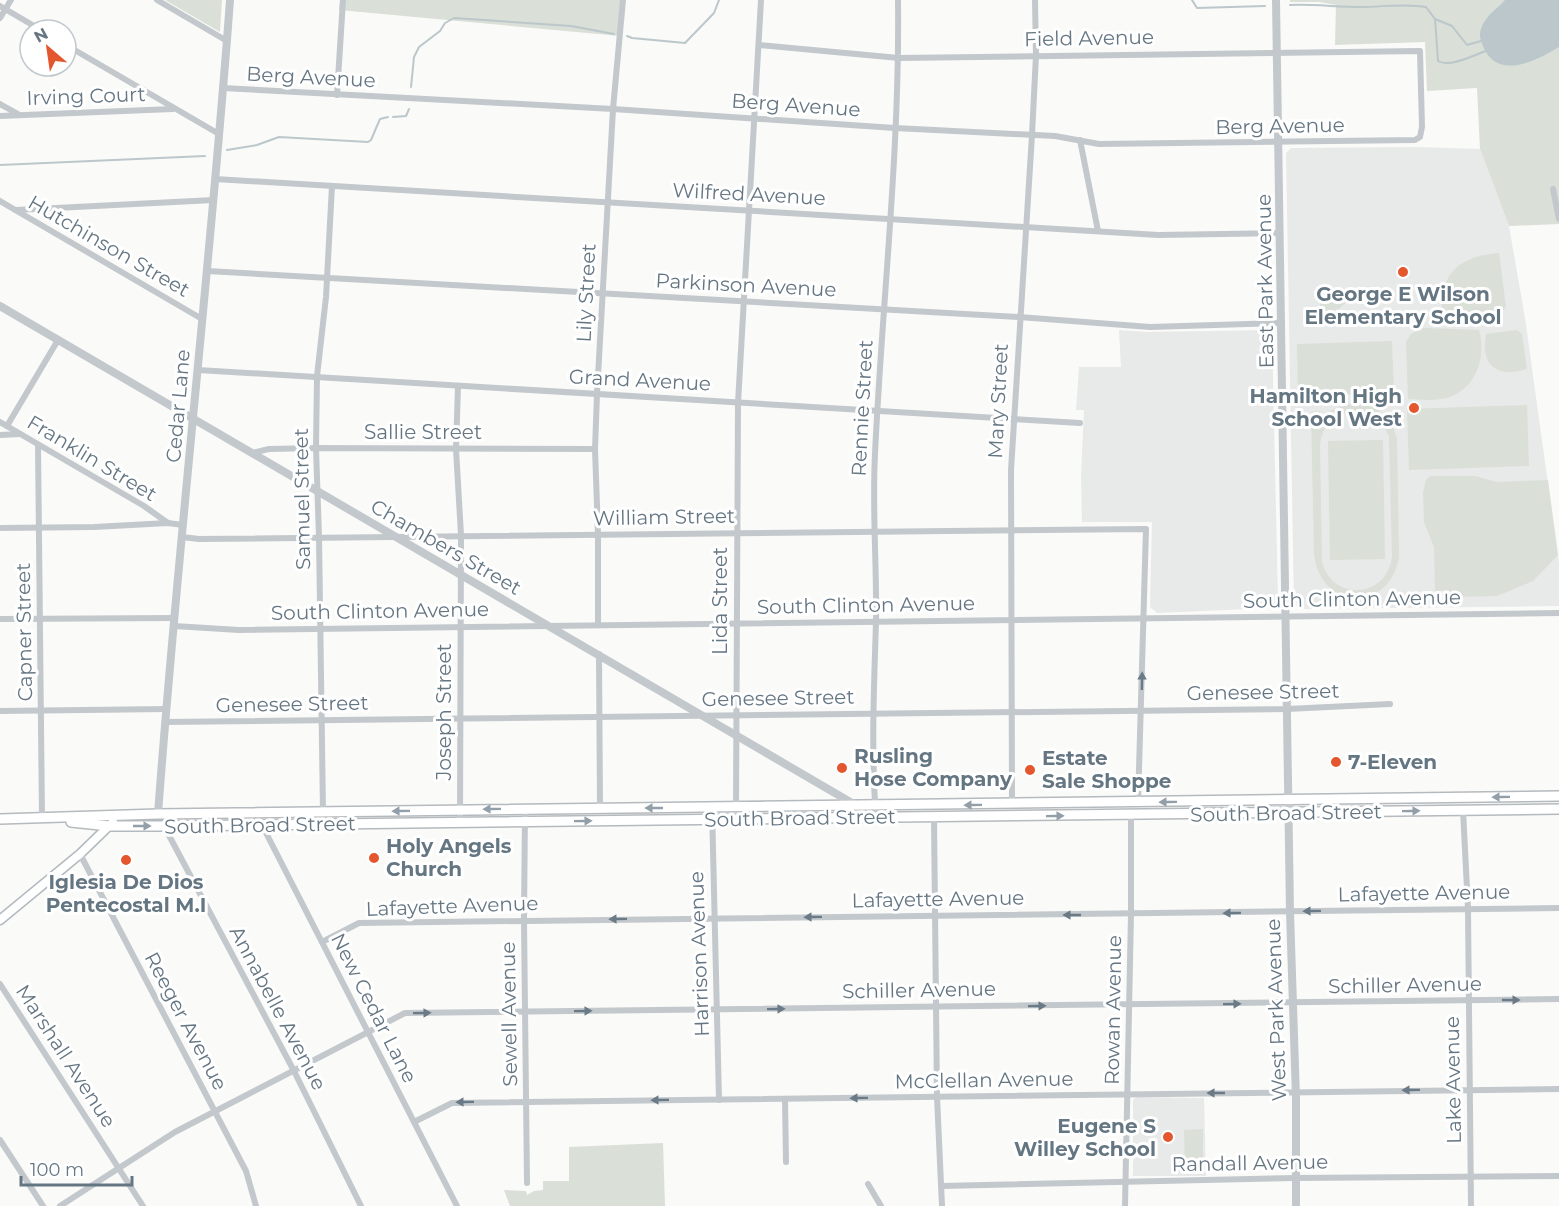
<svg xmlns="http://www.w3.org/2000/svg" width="1559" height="1206" viewBox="0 0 1559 1206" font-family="Montserrat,sans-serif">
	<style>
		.built { fill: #e8e9e9 }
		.green { fill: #dadfd7; fill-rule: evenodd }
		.water { fill: #bbc7cb }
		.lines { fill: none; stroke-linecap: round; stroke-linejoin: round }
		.stream { stroke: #bbc7cb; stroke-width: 2 }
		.secondary-casing { stroke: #b3babf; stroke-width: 11 }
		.primary-casing { stroke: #b5babe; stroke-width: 12 }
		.minor { stroke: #c3c8cc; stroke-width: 6 }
		.tertiary { stroke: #c3c8cc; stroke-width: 8 }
		.secondary { stroke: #fff; stroke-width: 8 }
		.primary { stroke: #fff; stroke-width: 9 }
		.oneway { fill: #6a7a87 }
		.oneway2 { fill: #939fa8 }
		.poi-dot { fill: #e4572e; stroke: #fff; stroke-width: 2 }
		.labels { text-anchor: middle; stroke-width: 6; stroke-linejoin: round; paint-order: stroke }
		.street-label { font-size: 20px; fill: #657683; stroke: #fff }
		.poi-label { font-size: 20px; font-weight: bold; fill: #657683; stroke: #fff; text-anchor: start }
	</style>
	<rect width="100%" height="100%" fill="#fafaf8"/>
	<g class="built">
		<path d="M1417,147L1480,149L1509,226L1525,318L1559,563V606L1300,609L1294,604L1286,153L1291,148Z"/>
		<path d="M1119,330L1147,332L1270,330L1272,332L1278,600L1274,608L1157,613L1150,607L1152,522H1082L1081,476L1084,410H1076L1079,367H1121Z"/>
		<path d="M1136,1097L1204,1098L1206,1176H1133V1100Z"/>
	</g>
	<g class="green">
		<path d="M165,0H222L220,32Z"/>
		<path d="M340,0H623L620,36L339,10Z"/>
		<path d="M1290,0H1559V224L1509,226L1480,149L1477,88L1427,91L1425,42L1335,45L1336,5L1319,2H1290Z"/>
		<path d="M1499,253L1506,307L1502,312L1442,315C1439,274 1459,256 1499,253Z"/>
		<path d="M1338,289L1348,300L1339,309L1322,312L1320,306L1321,300L1330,297Z"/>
		<path d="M1423,328L1479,330C1486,355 1478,386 1450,397C1438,401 1421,400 1408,399L1406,342L1411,334Z"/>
		<path d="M1517,330L1522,334L1527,369C1497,378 1480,366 1486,334Z"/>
		<path d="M1392,341L1394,393L1298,396L1297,344Z"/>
		<path d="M1353,403C1377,404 1391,417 1397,439L1399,557C1389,615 1317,610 1314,551L1311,412L1320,411V421L1332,410ZM1358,410C1373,414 1383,422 1389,436L1392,556C1388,598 1333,603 1322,562L1320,446C1321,424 1337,412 1358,410Z"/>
		<path d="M1527,405L1529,466L1409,470L1407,409Z"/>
		<path d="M1383,440L1385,559L1330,560L1328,441Z"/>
		<path d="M1430,476H1475L1497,482L1548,480L1558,555L1533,581L1497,596L1449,597V590L1435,591L1434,547L1424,522L1423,492L1426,480Z"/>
		<path d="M1203,1129V1169H1185L1184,1130Z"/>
		<path d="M663,1143L665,1206H510L504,1190L526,1191L527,1195L534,1191L543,1190V1181H569V1147Z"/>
	</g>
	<path class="water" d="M1505,0H1559V47C1536,61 1497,81 1483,46C1479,38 1479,32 1483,24C1488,14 1498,8 1505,0Z"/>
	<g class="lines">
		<g class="stream">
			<path d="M1192,0L1197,8L1265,6"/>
			<path d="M1290,5C1314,4 1337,7 1361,7C1382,7 1405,3 1426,7L1435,19L1438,61C1450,68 1474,55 1486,51"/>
			<path d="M1435,19L1452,26L1467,45L1481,41"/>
			<path d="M627,36L632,38L685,43L714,13L719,0"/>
			<path d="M411,87L414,57L419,47L440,31L445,23L454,18L571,26L614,34"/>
			<path d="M393,117L406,116L409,109"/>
			<path d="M227,150L257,145L279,137L368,142L371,140L380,119L388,117"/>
			<path d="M0,165L205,156"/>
		</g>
		<g class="secondary-casing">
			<path id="secondary" d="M0,920L80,854L113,822"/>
		</g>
		<g class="primary-casing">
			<g id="primary">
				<path d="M0,819L158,814L1559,796"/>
				<path d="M71,822L109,826H164L1559,809"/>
			</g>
		</g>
		<g class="minor">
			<path d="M157,0L227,41"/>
			<path d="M0,6L41,30"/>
			<path d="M0,18L11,0"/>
			<path d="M66,45L219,134"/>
			<path d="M223,88L613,109L895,128L1055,136L1099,144L1415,140L1420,137L1422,127L1420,51L899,58L759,45"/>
			<path d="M337,95L343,0"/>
			<path d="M0,104L18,114"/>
			<path d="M0,116L173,109"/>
			<path d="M1080,140L1098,231"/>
			<path d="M215,179L1158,235L1280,233"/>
			<path d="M1553,189L1559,219"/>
			<path d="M0,201L202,319"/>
			<path d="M16,210L214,200"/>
			<path d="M207,271L1019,317L1150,327L1282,323"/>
			<path d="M198,370L1080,423"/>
			<path d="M458,386L456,449L461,535L460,823"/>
			<path d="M0,422L144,506L168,523"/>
			<path d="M7,426L58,340"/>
			<path d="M0,435L20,434"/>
			<path d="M38,445L42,818"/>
			<path d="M252,453L269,449L316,448L595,449"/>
			<path d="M0,528L94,527L168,523L183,525"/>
			<path d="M182,537L199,539L1146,529L1138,803"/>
			<path d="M0,619L175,618"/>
			<path d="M598,625V534L595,449L597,394L613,109L623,0"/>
			<path d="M174,626L239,630L1559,613"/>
			<path d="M599,654L600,808"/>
			<path d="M0,711L167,709"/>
			<path d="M165,722L1287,709L1390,704"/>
			<path d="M1012,804L1011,470L1032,135L1036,55L1035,0"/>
			<path d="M712,807L719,1100"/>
			<path d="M736,807L738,403L761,0"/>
			<path d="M525,809L524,920L527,1183"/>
			<path d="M1463,810L1468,909L1471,1206"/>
			<path d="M323,812L319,537L316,448L317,376L326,297L332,186"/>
			<path d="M876,817C871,752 874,687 876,622C877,566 872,510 875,454C882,303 900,151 898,0"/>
			<path d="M934,817L937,1097L942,1206"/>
			<path d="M262,825L457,1206"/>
			<path d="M164,826L294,1071L361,1206"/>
			<path d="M80,854L246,1171L256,1206"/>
			<path d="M322,942L359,923L1559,908"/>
			<path d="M0,984L143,1206"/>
			<path d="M785,1099L786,1162"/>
			<path d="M414,1122L452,1103L1559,1089"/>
			<path d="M0,1140L43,1206"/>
			<path d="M868,1184L881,1206"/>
			<path d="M941,1186L1295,1178L1559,1176"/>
			<path d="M60,1206L175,1132L405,1013L1559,999"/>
			<path d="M1125,1206L1131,914V815"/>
		</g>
		<g class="tertiary">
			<path d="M1276,0L1290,912L1296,1098V1206"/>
			<path d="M0,306L876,817"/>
			<path d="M158,814C178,542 210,272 230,0"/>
		</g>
		<use href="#secondary" class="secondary"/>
		<use href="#primary" class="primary"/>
	</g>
	<defs><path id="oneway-solid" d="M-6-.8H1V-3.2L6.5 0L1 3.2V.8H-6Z" transform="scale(1.5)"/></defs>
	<g class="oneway">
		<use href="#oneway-solid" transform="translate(1142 681) rotate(-89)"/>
		<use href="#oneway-solid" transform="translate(1312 911) rotate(179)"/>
		<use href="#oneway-solid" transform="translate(1232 913) rotate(179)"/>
		<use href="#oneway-solid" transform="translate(1072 915) rotate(180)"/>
		<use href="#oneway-solid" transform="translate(813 917) rotate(179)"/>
		<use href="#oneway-solid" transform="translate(618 919) rotate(179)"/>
		<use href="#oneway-solid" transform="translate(1511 1000)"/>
		<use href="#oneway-solid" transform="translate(1232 1004) rotate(-1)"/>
		<use href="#oneway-solid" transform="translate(1037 1006) rotate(-1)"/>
		<use href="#oneway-solid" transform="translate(776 1009) rotate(-1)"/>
		<use href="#oneway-solid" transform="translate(583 1011) rotate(-1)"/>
		<use href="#oneway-solid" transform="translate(422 1013) rotate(-1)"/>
		<use href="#oneway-solid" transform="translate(1411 1090) rotate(179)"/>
		<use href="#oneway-solid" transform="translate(1216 1093) rotate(180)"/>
		<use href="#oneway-solid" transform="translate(859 1098) rotate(179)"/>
		<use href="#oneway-solid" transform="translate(660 1100) rotate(179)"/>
		<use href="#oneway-solid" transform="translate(465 1102) rotate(179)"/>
	</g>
	<g class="oneway2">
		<use href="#oneway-solid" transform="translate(1501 797) rotate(179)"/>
		<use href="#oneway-solid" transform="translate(1168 802) rotate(179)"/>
		<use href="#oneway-solid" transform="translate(973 805) rotate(179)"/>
		<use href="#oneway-solid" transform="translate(654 808) rotate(-180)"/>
		<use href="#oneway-solid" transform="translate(492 809) rotate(179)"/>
		<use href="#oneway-solid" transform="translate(401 811) rotate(179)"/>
		<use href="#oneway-solid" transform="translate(1411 811) rotate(-1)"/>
		<use href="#oneway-solid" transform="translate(1055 816) rotate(-1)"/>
		<use href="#oneway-solid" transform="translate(583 821) rotate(-1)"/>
		<use href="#oneway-solid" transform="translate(142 826)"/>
	</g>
	<g class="poi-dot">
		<circle cx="1403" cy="272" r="6"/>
		<circle cx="1414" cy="408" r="6"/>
		<circle cx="1336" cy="762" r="6"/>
		<circle cx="842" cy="768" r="6"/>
		<circle cx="1030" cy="770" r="6"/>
		<circle cx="374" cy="858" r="6"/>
		<circle cx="126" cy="860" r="6"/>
		<circle cx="1168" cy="1137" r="6"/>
	</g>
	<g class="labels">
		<g class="street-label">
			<text transform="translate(1089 38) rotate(-1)" y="7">Field Avenue</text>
			<text transform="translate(311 77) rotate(3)" y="7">Berg Avenue</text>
			<text transform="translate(86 96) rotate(-2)" y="7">Irving Court</text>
			<text transform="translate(796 105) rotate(4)" y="7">Berg Avenue</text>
			<text transform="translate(1280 126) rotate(-1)" y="7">Berg Avenue</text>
			<text transform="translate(749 194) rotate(3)" y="7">Wilfred Avenue</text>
			<text transform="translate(109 246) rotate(30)" y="7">Hutchinson Street</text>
			<text transform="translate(1265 281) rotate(-91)" y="7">East Park Avenue</text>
			<text transform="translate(746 285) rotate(3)" y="7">Parkinson Avenue</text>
			<text transform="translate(586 293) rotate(-87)" y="7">Lily Street</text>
			<text transform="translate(640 380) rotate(3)" y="7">Grand Avenue</text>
			<text transform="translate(998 401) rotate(-87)" y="7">Mary Street</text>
			<text transform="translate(178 406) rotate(-85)" y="7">Cedar Lane</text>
			<text transform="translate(862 408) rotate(-87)" y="7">Rennie Street</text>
			<text x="423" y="439">Sallie Street</text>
			<text transform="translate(92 458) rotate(31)" y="7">Franklin Street</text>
			<text transform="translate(302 499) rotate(-91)" y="7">Samuel Street</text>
			<text transform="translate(664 517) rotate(-1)" y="7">William Street</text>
			<text transform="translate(446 547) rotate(30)" y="7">Chambers Street</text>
			<text transform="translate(1352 599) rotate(-1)" y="7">South Clinton Avenue</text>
			<text transform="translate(720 601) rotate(-90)" y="7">Lida Street</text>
			<text transform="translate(866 605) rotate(-1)" y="7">South Clinton Avenue</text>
			<text transform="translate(380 611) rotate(-1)" y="7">South Clinton Avenue</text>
			<text transform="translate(24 632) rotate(-91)" y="7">Capner Street</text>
			<text transform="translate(1263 692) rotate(-1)" y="7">Genesee Street</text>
			<text transform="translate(778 698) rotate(-1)" y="7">Genesee Street</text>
			<text transform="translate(292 704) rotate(-1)" y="7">Genesee Street</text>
			<text transform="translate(444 712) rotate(-90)" y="7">Joseph Street</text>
			<text transform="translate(1286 813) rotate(-1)" y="7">South Broad Street</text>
			<text transform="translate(800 818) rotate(-1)" y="7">South Broad Street</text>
			<text transform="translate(260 825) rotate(-1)" y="7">South Broad Street</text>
			<text transform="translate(1424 893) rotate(-1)" y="7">Lafayette Avenue</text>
			<text transform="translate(938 899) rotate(-1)" y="7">Lafayette Avenue</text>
			<text transform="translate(452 906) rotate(-2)" y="7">Lafayette Avenue</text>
			<text transform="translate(699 954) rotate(-92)" y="7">Harrison Avenue</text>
			<text transform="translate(1405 985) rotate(-1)" y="7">Schiller Avenue</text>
			<text transform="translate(919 990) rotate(-1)" y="7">Schiller Avenue</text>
			<text transform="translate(278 1008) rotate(62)" y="7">Annabelle Avenue</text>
			<text transform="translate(374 1008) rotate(63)" y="7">New Cedar Lane</text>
			<text transform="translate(1113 1010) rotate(-89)" y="7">Rowan Avenue</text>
			<text transform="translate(1276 1010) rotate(-92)" y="7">West Park Avenue</text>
			<text transform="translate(509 1014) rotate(-91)" y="7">Sewell Avenue</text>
			<text transform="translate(186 1021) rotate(62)" y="7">Reeger Avenue</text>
			<text transform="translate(66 1056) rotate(57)" y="7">Marshall Avenue</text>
			<text transform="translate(984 1080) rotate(-1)" y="7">McClellan Avenue</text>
			<text transform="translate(1453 1080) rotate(-91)" y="7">Lake Avenue</text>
			<text transform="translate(1250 1163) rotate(-1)" y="7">Randall Avenue</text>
		</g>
		<g class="poi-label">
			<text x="1403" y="301" text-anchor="middle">George E Wilson<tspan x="1403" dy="23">Elementary School</tspan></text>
			<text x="1402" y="403" text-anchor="end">Hamilton High<tspan x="1402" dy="23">School West</tspan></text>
			<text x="854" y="763">Rusling<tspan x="854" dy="23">Hose Company</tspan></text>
			<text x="1042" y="765">Estate<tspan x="1042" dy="23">Sale Shoppe</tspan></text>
			<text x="1348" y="769">7-Eleven</text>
			<text x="386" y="853">Holy Angels<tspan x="386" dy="23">Church</tspan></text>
			<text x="126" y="889" text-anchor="middle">Iglesia De Dios<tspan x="126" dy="23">Pentecostal M.I</tspan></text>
			<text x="1156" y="1133" text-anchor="end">Eugene S<tspan x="1156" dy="23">Willey School</tspan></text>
		</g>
	</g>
	<g transform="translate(48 48) rotate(331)"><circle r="28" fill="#ffffff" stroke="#c1c8cd" stroke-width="1.5"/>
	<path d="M0-4.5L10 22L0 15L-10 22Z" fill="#e4572e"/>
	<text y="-9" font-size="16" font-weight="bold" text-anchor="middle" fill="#657683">N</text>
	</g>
	<path d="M21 1176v9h111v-9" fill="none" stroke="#657683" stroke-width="3"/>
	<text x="30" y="1176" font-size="18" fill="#657683" stroke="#ffffff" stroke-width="4.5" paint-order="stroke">100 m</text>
</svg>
